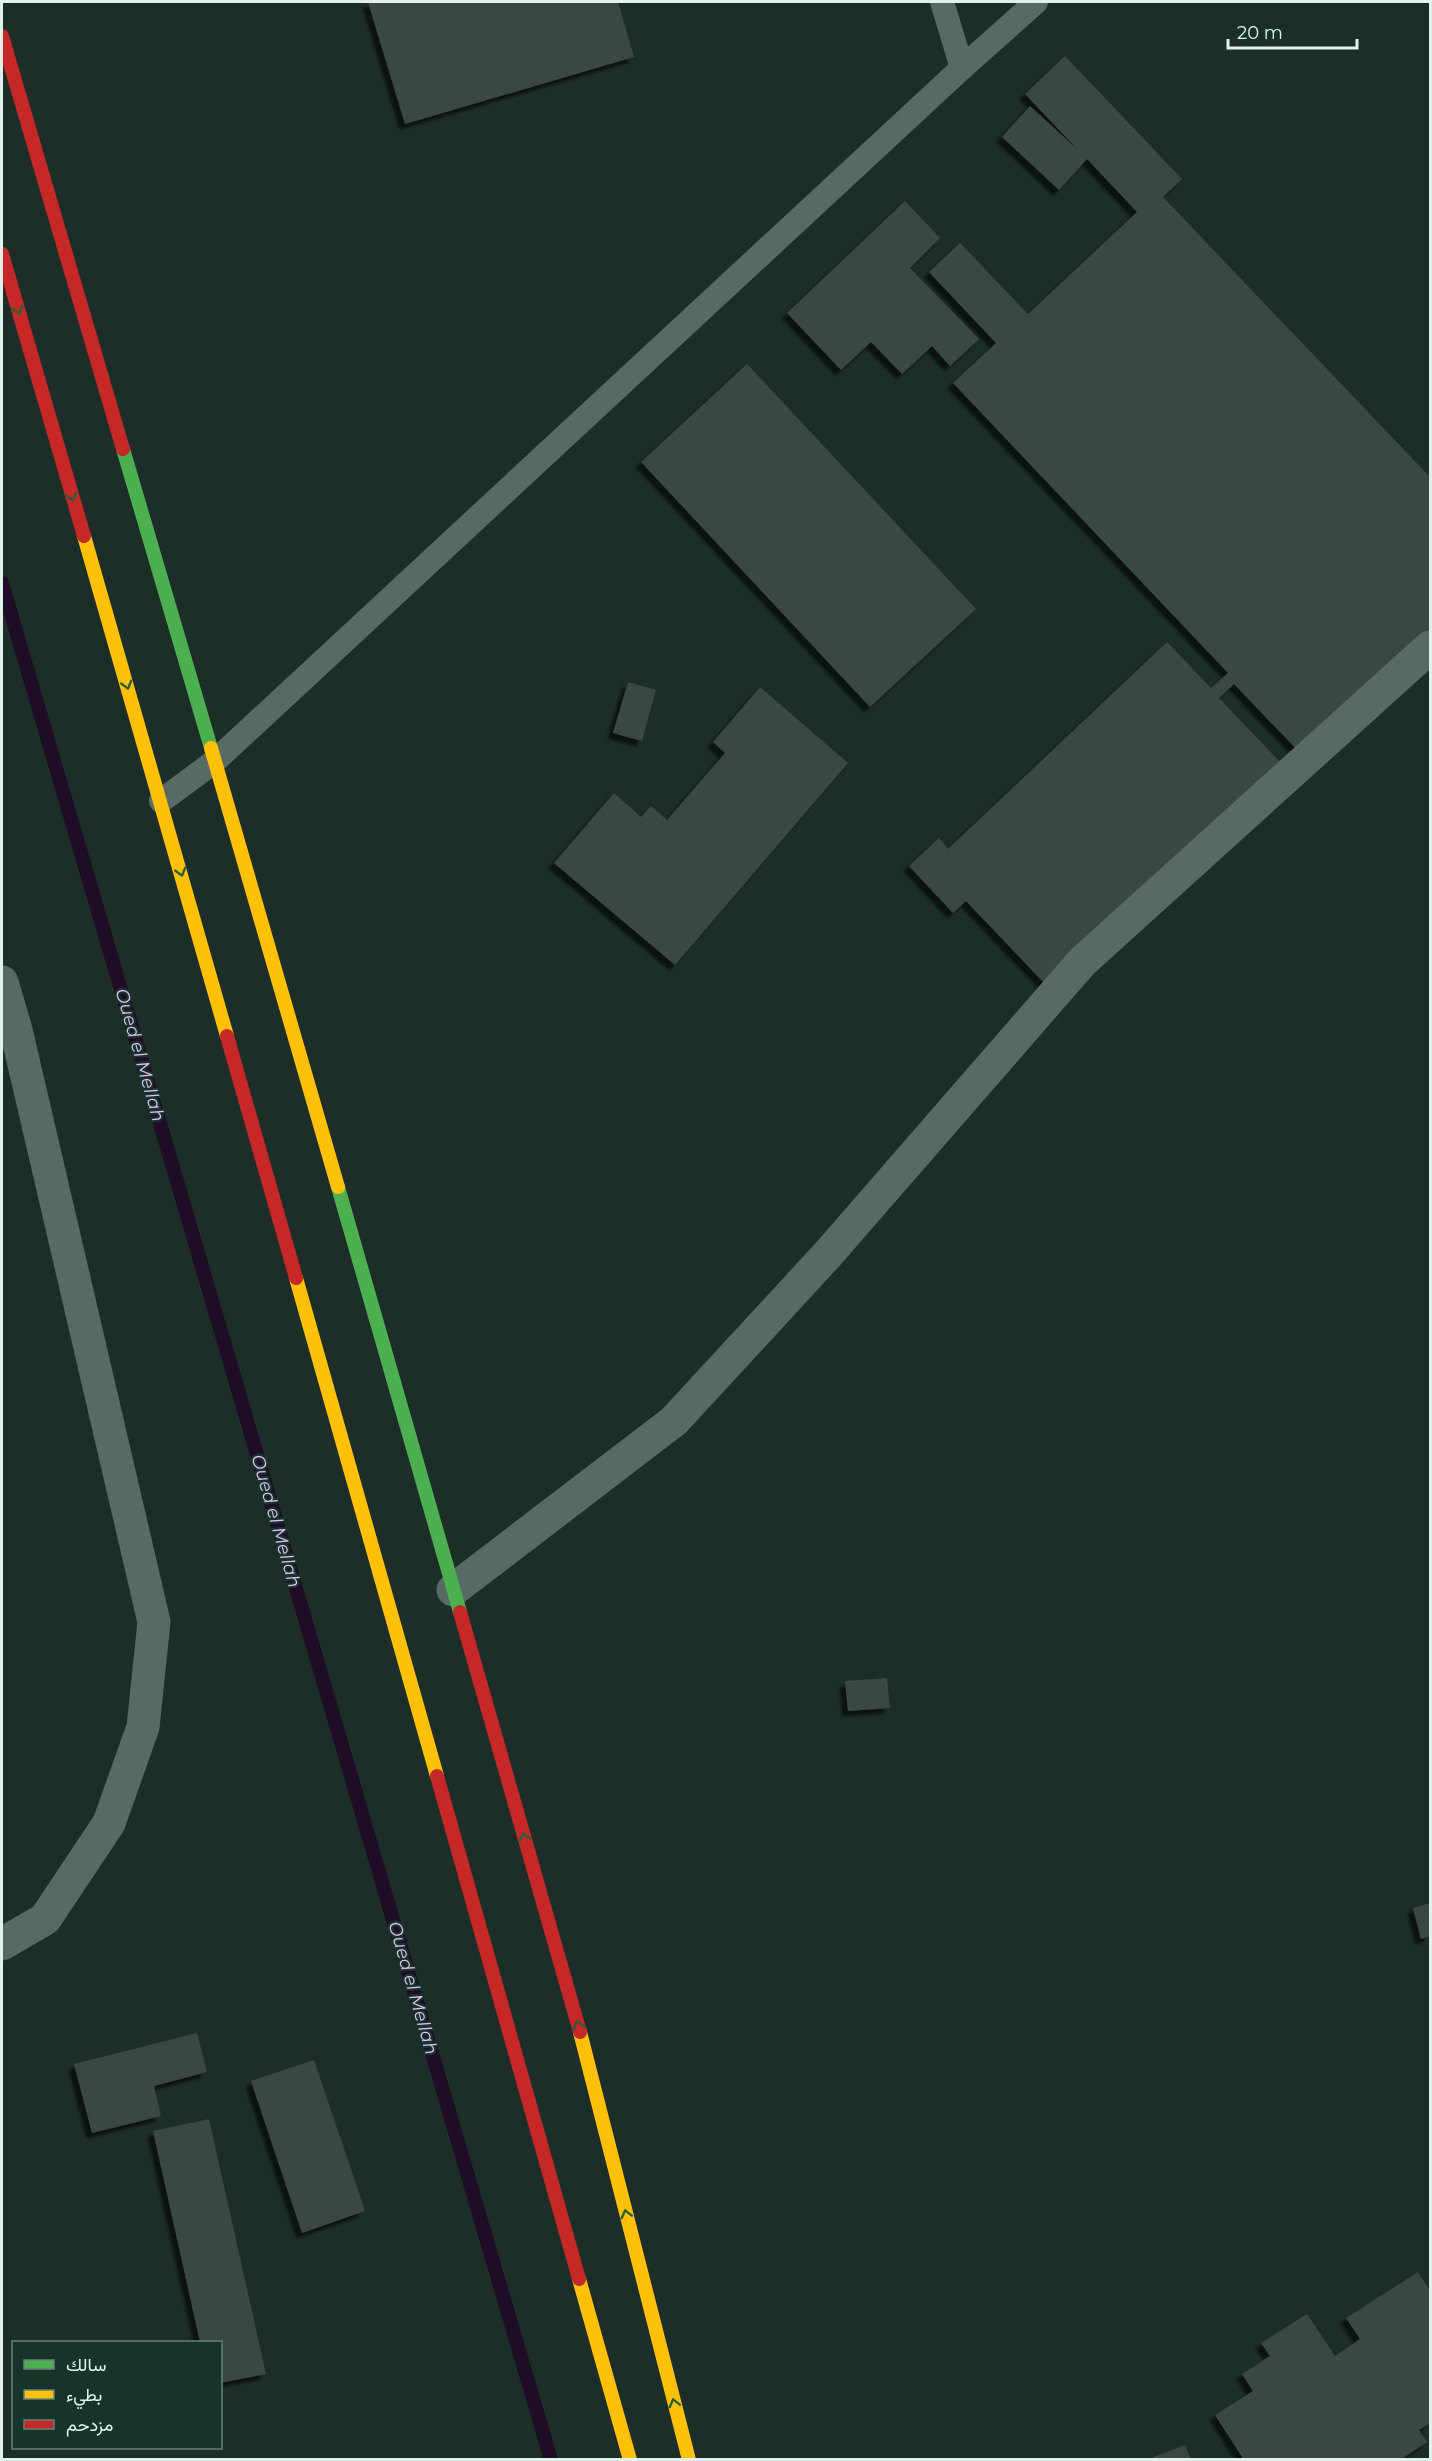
<svg xmlns="http://www.w3.org/2000/svg" width="1432" height="2461" viewBox="0 0 1432 2461" font-family="Montserrat,Vazirmatn,sans-serif">
	<style>
		.lines { fill: none; stroke-linecap: round; stroke-linejoin: round }
		.stream { stroke: #1f0d27; stroke-width: 14 }
		.building { fill: #3a4743; filter: url(#shadow) }
		.lane { stroke: #596964; stroke-width: 24 }
		.street { stroke: #596964; stroke-width: 33 }
		.fast { stroke: #4caf50; stroke-width: 14 }
		.slow { stroke: #ffc107; stroke-width: 14 }
		.jam { stroke: #c62828; stroke-width: 14 }
		.oneway { stroke: #295f37 }
		.labels { text-anchor: middle; stroke-width: 4.5; stroke-linejoin: round; paint-order: stroke }
		.water-label { font-size: 18px; font-style: italic; fill: #e8bef8; stroke: #16342a }
	</style>
	<defs>
		<filter id="shadow"><feDropShadow dx="-5.5" dy="5.5" stdDeviation="1.5" flood-color="#0009"/></filter>
	</defs>
	<rect width="100%" height="100%" fill="#1d2d28"/>
	<g class="lines">
		<path class="stream" d="M2,583L551,2460"/>
	</g>
	<g class="building">
		<path d="M368,2H618L634,57L405,124Z"/>
		<path d="M1065,56L1182,179L1163,197L1430,477V636L1303,756L1234,684L1219,698L1282,764L1047,986L966,901L953,913L909,866L939,838L948,849L1167,642L1211,688L1228,673L953,383L996,343L929,272L960,243L1028,314L1137,212L1087,159L1059,190L1002,137L1030,106L1078,150L1025,94Z"/>
		<path d="M905,201L940,238L910,268L979,339L950,366L932,346L902,374L871,342L841,370L787,313Z"/>
		<path d="M747,364L976,609L870,707L641,462Z"/>
		<path d="M628,682L656,690L642,741L613,733Z"/>
		<path d="M760,687L848,763L675,965L554,863L614,793L641,817L651,806L667,820L725,753L713,742Z"/>
		<path d="M887,1678L890,1708L848,1711L845,1681Z"/>
		<path d="M1430,1903V1936L1421,1939L1413,1908Z"/>
		<path d="M197,2033L207,2072L154,2086L161,2116L92,2133L74,2064Z"/>
		<path d="M314,2060L365,2211L302,2233L251,2081Z"/>
		<path d="M209,2119L266,2374L220,2383V2342H200L153,2131Z"/>
		<path d="M1418,2272L1430,2291V2423L1419,2430L1427,2442L1400,2460H1244L1215,2415L1253,2391L1242,2374L1270,2356L1261,2343L1307,2314L1335,2356L1360,2339L1346,2318Z"/>
		<path d="M1185,2445L1191,2460H1149V2459Z"/>
	</g>
	<g class="lines">
		<g class="lane">
			<path d="M942,2L962,68"/>
			<path d="M161,801L215,761L962,68L1036,2"/>
		</g>
		<g class="street">
			<path d="M2,982L16,1030L154,1622L143,1727L109,1823L45,1919L2,1944"/>
			<path d="M453,1590L674,1421L828,1254L1082,962L1430,647"/>
		</g>
		<g class="fast">
			<path d="M123,449L211,748"/>
			<path d="M338,1187L460,1612"/>
		</g>
		<g class="slow">
			<path d="M84,536L227,1036"/>
			<path d="M211,748L338,1187"/>
			<path d="M296,1278L437,1776"/>
			<path d="M580,2032L689,2460"/>
			<path d="M579,2279L630,2460"/>
		</g>
		<g class="jam">
			<path d="M2,36L123,449"/>
			<path d="M2,254L84,536"/>
			<path d="M227,1036L296,1278"/>
			<path d="M460,1612L580,2032"/>
			<path d="M437,1776L579,2279"/>
		</g>
	</g>
	<defs><path id="oneway-chevron" d="M-2-3.5L2.5 0L-2 3.5" fill="none" stroke-width="1.6" stroke-linecap="round" stroke-linejoin="round" transform="scale(1.5)"/></defs>
	<g class="oneway">
		<use href="#oneway-chevron" transform="translate(18 310) rotate(74)"/>
		<use href="#oneway-chevron" transform="translate(72 497) rotate(74)"/>
		<use href="#oneway-chevron" transform="translate(127 685) rotate(74)"/>
		<use href="#oneway-chevron" transform="translate(181 872) rotate(74)"/>
		<use href="#oneway-chevron" transform="translate(524 1837) rotate(-106)"/>
		<use href="#oneway-chevron" transform="translate(578 2025) rotate(-104)"/>
		<use href="#oneway-chevron" transform="translate(626 2214) rotate(-104)"/>
		<use href="#oneway-chevron" transform="translate(674 2403) rotate(-104)"/>
	</g>
	<g class="labels">
		<g class="water-label">
			<text transform="translate(140 1055) rotate(74)" y="6">Oued el Mellah</text>
			<text transform="translate(276 1521) rotate(74)" y="6">Oued el Mellah</text>
			<text transform="translate(413 1988) rotate(74)" y="6">Oued el Mellah</text>
		</g>
	</g>
	<rect width="1432" height="2461" fill="none" stroke="#e1f2eb" stroke-width="6"/>
	<rect x="12" y="2341" width="210" height="108" fill="#16342a" stroke="#678077" stroke-width="1.5"/>
	<rect x="24" y="2360" width="30" height="9" fill="#4caf50" stroke="#678077" stroke-width="1.5"/>
	<text x="66" y="2371" font-size="18" fill="#e1f2eb">سالك</text>
	<rect x="24" y="2390" width="30" height="9" fill="#ffc107" stroke="#678077" stroke-width="1.5"/>
	<text x="66" y="2401" font-size="18" fill="#e1f2eb">بطيء</text>
	<rect x="24" y="2420" width="30" height="9" fill="#c62828" stroke="#678077" stroke-width="1.5"/>
	<text x="66" y="2431" font-size="18" fill="#e1f2eb">مزدحم</text>
	<path d="M1228 39v9h129v-9" fill="none" stroke="#e1f2eb" stroke-width="3"/>
	<text x="1237" y="39" font-size="18" fill="#e1f2eb" stroke="#16342a" stroke-width="4.5" paint-order="stroke">20 m</text>
</svg>
